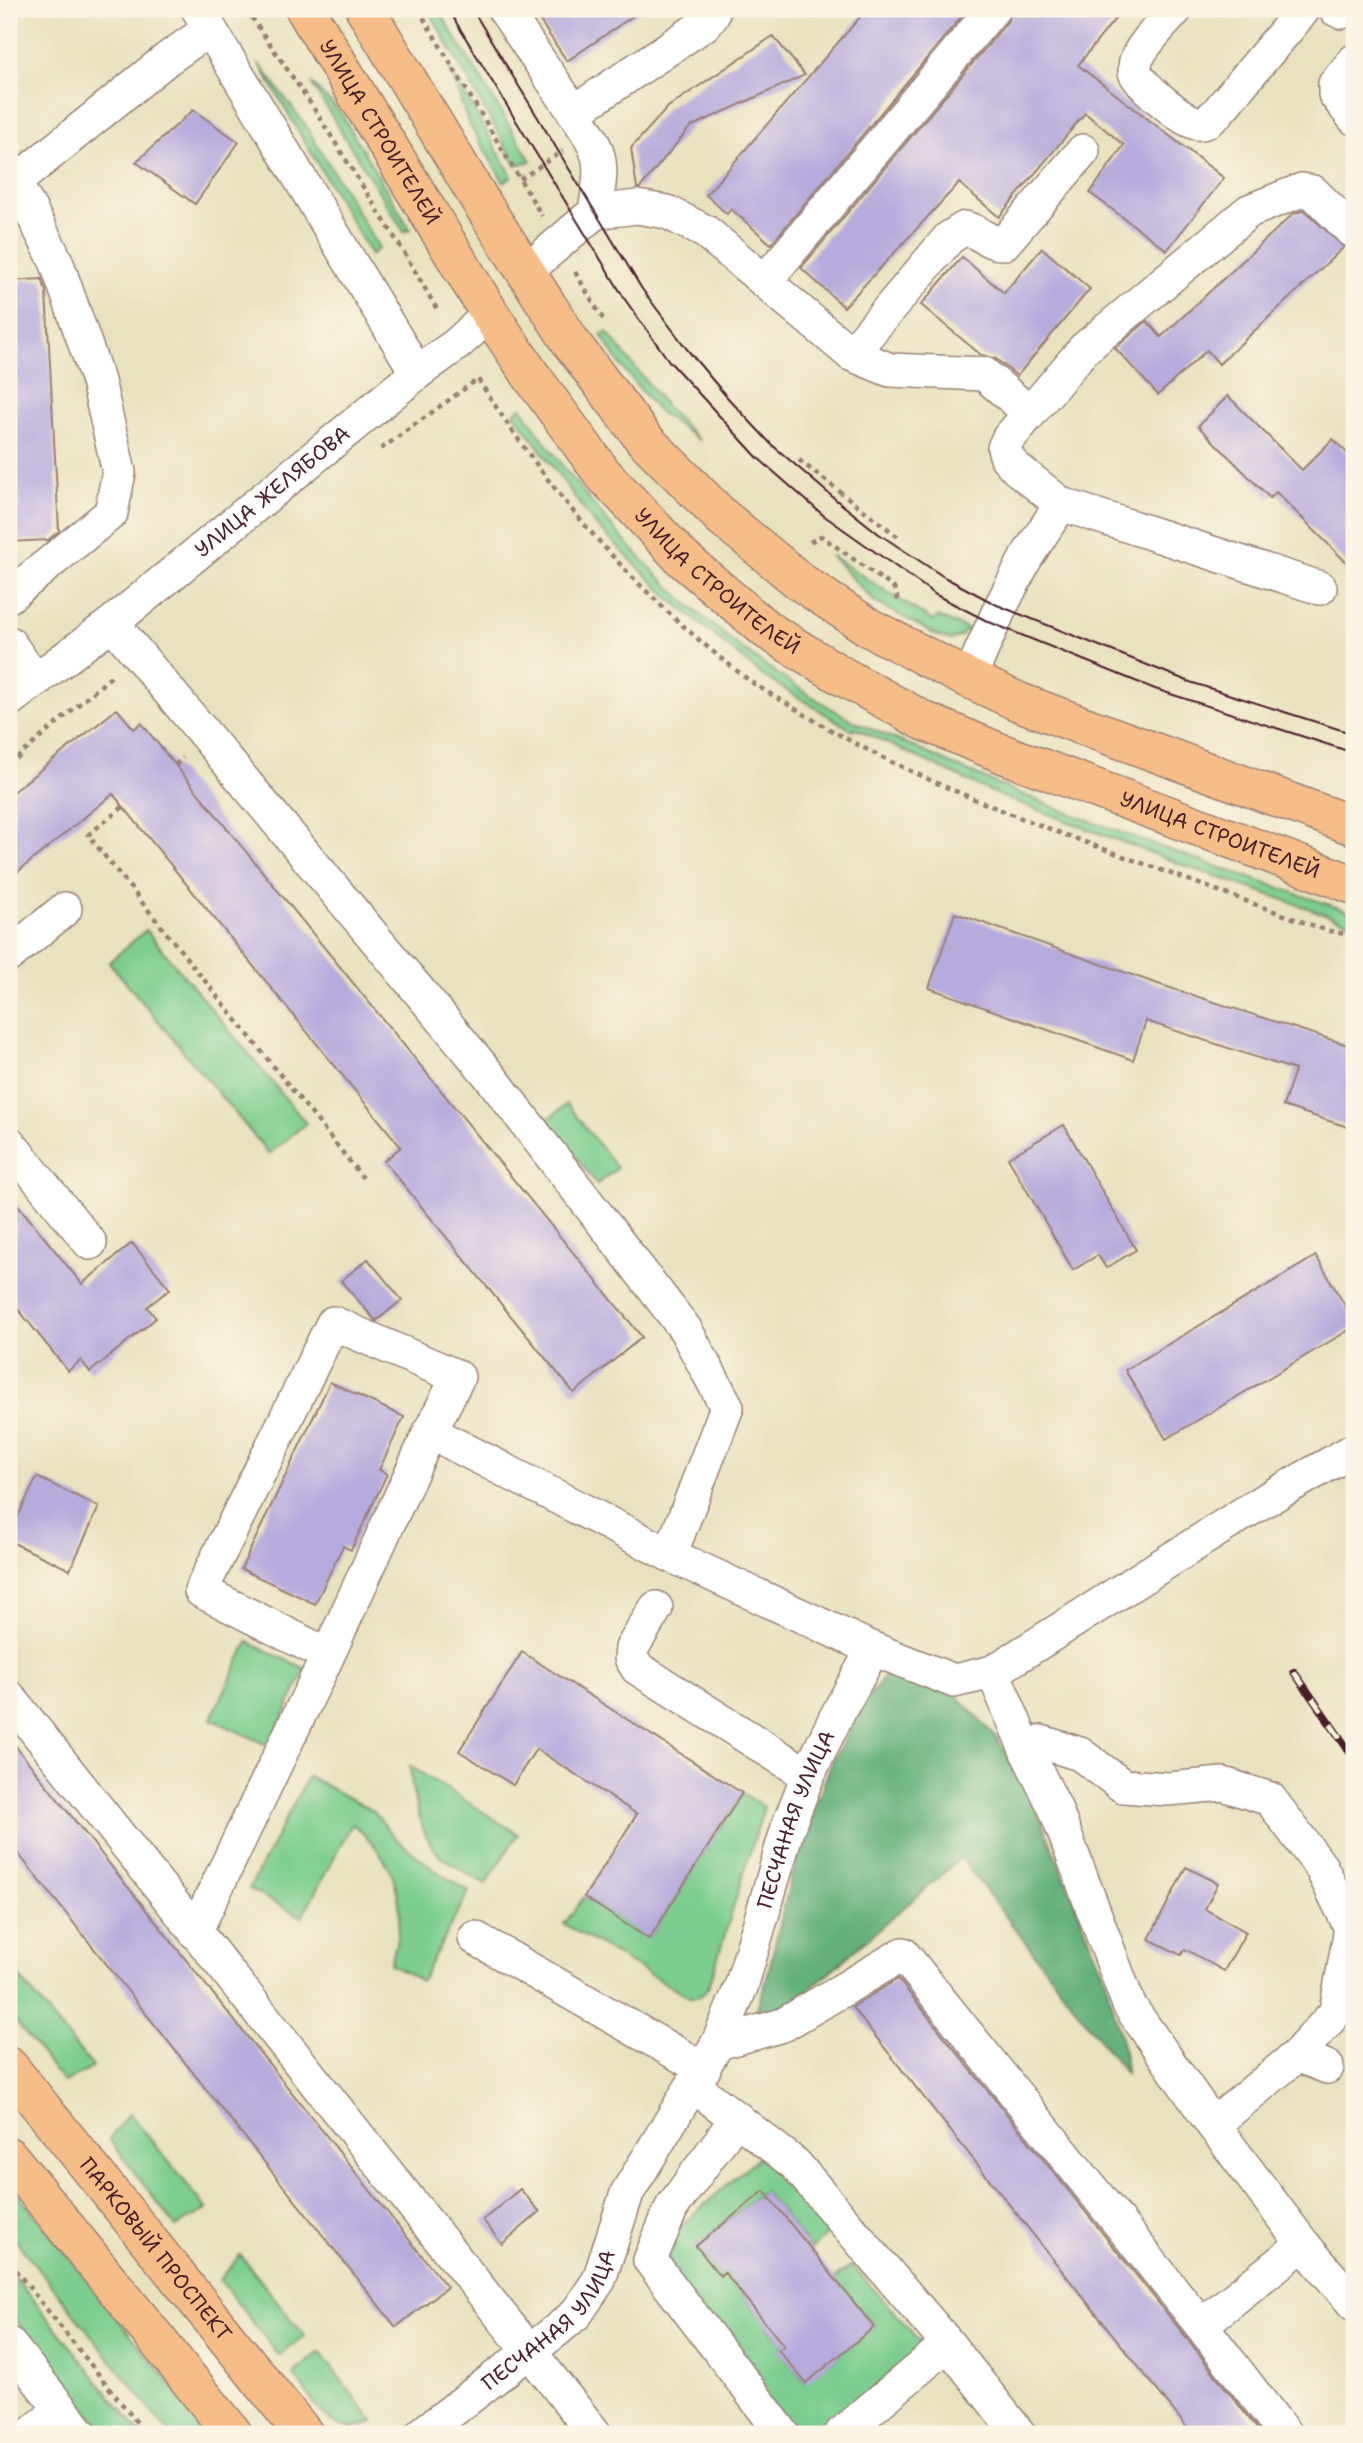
<svg xmlns="http://www.w3.org/2000/svg" width="1363" height="2443" viewBox="0 0 1363 2443" font-family="'Shantell Sans',sans-serif">
	<style>
		.green { fill: #7bcd8f; stroke: #62765d; stroke-width: 2 }
		.forest { fill: #64b07a; stroke: #576852; stroke-width: 2 }
		.building { fill: #b7aadd }
		.lines { fill: none; stroke-linecap: round; stroke-linejoin: round }
		.minor-casing { stroke: #9a8075; stroke-width: 36 }
		.major-casing { stroke: #9a8075; stroke-width: 41 }
		.path { stroke: #9a8075; stroke-width: 4.5; stroke-dasharray: 5 5; stroke-linecap: butt }
		.minor { stroke: #fff; stroke-width: 33 }
		.major { stroke: #f7bd88; stroke-width: 38 }
		.tram { stroke: #4a1f2b; stroke-width: 2 }
		.rail-casing { stroke: #4a1f2b; stroke-width: 8 }
		.rail { stroke: #fcf5e5; stroke-width: 5; stroke-dasharray: 16; stroke-linecap: butt }
		.labels { text-anchor: middle; stroke-width: 7; stroke-linejoin: round; paint-order: stroke }
		.street-label { font-size: 21px; fill: #4a1f2b; stroke: #fcf5e5 }
	</style>
	<rect width="100%" height="100%" fill="#fcf5e5"/>
	<filter id="ink" filterUnits="userSpaceOnUse"><feTurbulence type="fractalNoise" baseFrequency=".0143" numOctaves="2"/><feDisplacementMap in="SourceGraphic" scale="14" xChannelSelector="R" yChannelSelector="G"/><feConvolveMatrix kernelMatrix="1 2 1 2 8 2 1 2 1" color-interpolation-filters="sRGB"/></filter>
	<filter id="wash" filterUnits="userSpaceOnUse"><feTurbulence type="fractalNoise" baseFrequency=".00686" numOctaves="4" result="noise"/><feDisplacementMap in="SourceGraphic" scale="28" xChannelSelector="R" yChannelSelector="G"/><feGaussianBlur stdDeviation="1.57" result="paint"/><feColorMatrix in="noise" values="0 0 0 0 0 0 0 0 0 0 0 0 0 0 0 0 0 1.4 0 .05"/><feComposite in="paint" operator="in"/></filter>
	<g filter="url(#wash)">
		<rect width="100%" height="100%" fill="#e9e2bf"/>
		<g class="green">
			<path d="M428,9H438L531,161L516,165Z"/>
			<path d="M258,62L306,126L379,248L371,255Z"/>
			<path d="M449,67L512,176L504,182L468,122Z"/>
			<path d="M311,83L340,112L410,229L404,232Z"/>
			<path d="M607,332L669,410L700,441L658,411L622,367L601,335Z"/>
			<path d="M521,407C589,509 673,604 775,672C801,690 829,708 856,722C880,734 905,742 929,754C1066,817 1211,865 1354,913V924L1183,865L996,794L855,728L852,730L763,676L669,598L593,522L514,413Z"/>
			<path d="M830,555L933,621L938,617L968,629L961,636L951,640L938,636L875,602Z"/>
			<path d="M146,930L306,1123L269,1154L109,962Z"/>
			<path d="M567,1104L617,1168L597,1184L547,1120Z"/>
			<path d="M248,1642L306,1669L269,1746L211,1719Z"/>
			<path d="M410,1766L518,1834L486,1884C472,1876 456,1868 443,1858C420,1839 412,1794 410,1766Z"/>
			<path d="M308,1776L373,1811L396,1839L433,1869L469,1891L421,1981L390,1964C410,1908 399,1861 352,1824L302,1917L249,1889Z"/>
			<path d="M742,1793L764,1807L710,1983C705,1994 699,2000 687,1996L564,1924L584,1897L649,1938Z"/>
			<path d="M15,1972L93,2067L64,2083L9,2013V1982Z"/>
			<path d="M129,2113L207,2209L176,2227L109,2139Z"/>
			<path d="M763,2153L828,2234L811,2249L764,2191L696,2246L720,2276L724,2272L784,2346L779,2350L805,2382L874,2327L834,2279L852,2265L923,2345L820,2434H795L660,2263L674,2232Z"/>
			<path d="M9,2183L204,2426L194,2434H170L9,2232Z"/>
			<path d="M240,2255L305,2336L279,2356L220,2280Z"/>
			<path d="M9,2270L141,2434H107L9,2312Z"/>
			<path d="M320,2352L373,2422C333,2443 315,2402 293,2374Z"/>
		</g>
		<path class="forest" d="M887,1674L955,1694L997,1738L1035,1805L1105,1977L1124,2050L1126,2074L961,1858L790,2006L755,2014L766,1981L795,1862L832,1762L865,1701Z"/>
		<g id="blocks">
			<g class="building">
				<path d="M532,9H643L567,61Z"/>
				<path d="M867,9H968L771,244L731,209L727,214L706,195Z"/>
				<path d="M1012,9H1123L1078,65L1224,178L1167,250L1090,193L1124,145L1085,113L999,217L959,183L844,307L801,268L1008,21Z"/>
				<path d="M773,36L805,75L690,127L640,188H637L631,148L668,107Z"/>
				<path d="M193,110L239,142L195,204L136,162Z"/>
				<path d="M1304,210L1344,247L1219,364L1207,350L1158,395L1115,348L1147,321L1161,337L1293,214Z"/>
				<path d="M1042,248L1090,289L1017,376L996,359L981,355L921,305L962,257L1004,293Z"/>
				<path d="M42,279L46,291L59,531L48,540L9,542V281Z"/>
				<path d="M1228,396L1302,470L1333,439L1354,460V570L1276,492L1270,498L1198,426Z"/>
				<path d="M117,709L134,729L141,723L642,1337L574,1393L384,1161L401,1147L113,794L9,879V795Z"/>
				<path d="M955,913L1158,984L1354,1047V1129L1283,1106L1295,1070L1146,1021L1133,1060L929,988Z"/>
				<path d="M1064,1125L1136,1250L1106,1268L1098,1255L1073,1270L1008,1158Z"/>
				<path d="M9,1194L82,1284L132,1243L170,1289L147,1307L156,1318L90,1372L81,1360L68,1371L9,1298Z"/>
				<path d="M1316,1256L1354,1321V1327L1166,1439L1125,1370Z"/>
				<path d="M368,1259L402,1300L376,1321L341,1281Z"/>
				<path d="M330,1382L404,1417L379,1470L387,1474L351,1550L343,1546L315,1604L241,1569Z"/>
				<path d="M37,1477L99,1507L70,1570L9,1541V1535Z"/>
				<path d="M522,1652L742,1793L649,1939L584,1897L637,1814L536,1749L513,1785L459,1751Z"/>
				<path d="M9,1738L447,2287L396,2327L9,1842Z"/>
				<path d="M1186,1867L1218,1883L1205,1909L1246,1932L1224,1971L1185,1949L1181,1955L1149,1939Z"/>
				<path d="M898,1979L1186,2337L1261,2434H1192L852,2007Z"/>
				<path d="M520,2189L540,2212L502,2244L483,2220Z"/>
				<path d="M764,2191L874,2327L806,2383L778,2350L784,2346L724,2272L720,2276L696,2246Z"/>
			</g>
		</g>
	</g>
	<g filter="url(#ink)">
		<use href="#blocks" fill-opacity="0" stroke="#9a8075" stroke-width="2"/>
		<g class="lines">
			<g class="minor-casing">
				<g id="minor">
					<path d="M198,9L417,373"/>
					<path d="M504,9L574,112L705,24L712,16L714,9"/>
					<path d="M1176,9C1165,22 1141,45 1136,61C1135,63 1135,69 1135,72C1139,84 1184,122 1197,123C1206,124 1210,119 1216,114L1304,9"/>
					<path d="M1335,9L1341,12L1354,10"/>
					<path d="M1354,61L1335,84V94L1354,118"/>
					<path d="M9,174L30,209L56,261L98,381L119,472L111,513L9,596"/>
					<path d="M9,187L167,59L210,29"/>
					<path d="M595,212L637,207L667,212L706,232L851,354L890,370L984,374L1030,413L1084,349L1249,211L1302,190L1313,192L1351,230"/>
					<path d="M525,272L595,212C603,161 604,156 574,112"/>
					<path d="M765,281L993,9"/>
					<path d="M851,354L949,238L965,228C981,232 988,244 1004,243L1083,151"/>
					<path d="M1030,413L1008,439L1004,448L1007,458L1016,468L1061,504L1320,588"/>
					<path d="M112,623L489,1075L685,1329L727,1407L670,1555L873,1649"/>
					<path d="M9,643L35,680"/>
					<path d="M969,679L1001,606L1026,558L1061,504"/>
					<path id="s1" d="M9,700L112,623L417,373L457,344L490,314"/>
					<path d="M9,955L65,909"/>
					<path d="M9,1143L90,1243"/>
					<path d="M430,1432L670,1555"/>
					<path d="M656,1608L632,1648L631,1658L637,1668L808,1775"/>
					<path d="M993,1672L1027,1752L1055,1808L1129,2005L1213,2125L1303,2244L1354,2304"/>
					<path d="M9,1697L595,2434"/>
					<path d="M1027,1752L1041,1742L1080,1754L1123,1786L1168,1789L1223,1784L1270,1799L1321,1867L1351,1928L1336,2012L1297,2055L1213,2125"/>
					<path d="M195,1932L328,1655L430,1432L458,1377L333,1323L201,1591L328,1655"/>
					<path d="M475,1938L704,2069"/>
					<path d="M718,2043L783,2025L903,1954L1201,2325L1285,2434"/>
					<path d="M1297,2055L1327,2067"/>
					<path d="M693,2085L795,2164L948,2344L841,2434"/>
					<path d="M737,2118L672,2207L650,2260L783,2434"/>
					<path d="M1201,2325L1303,2244"/>
					<path d="M9,2344L81,2434"/>
					<path d="M948,2344L1019,2434"/>
					<path d="M31,2434L61,2409"/>
					<path id="s2" d="M422,2434L557,2330L576,2314L599,2280L627,2193L718,2043L741,1987L788,1827L808,1775L836,1717L873,1649L954,1681L993,1672L1260,1503L1354,1450"/>
				</g>
			</g>
			<g class="major-casing">
				<g id="major">
					<path id="s3" d="M305,9L490,314L530,374L603,474L683,559L767,630L842,676L924,721L1001,753L1354,885"/>
					<path d="M365,9L481,202L572,344L644,439L722,517L745,536L802,583L870,628L959,674L1019,702L1354,826"/>
					<path id="s4" d="M9,2067L304,2434"/>
					<path d="M9,2157L233,2434"/>
				</g>
			</g>
			<g class="path">
				<path d="M246,9L311,104L402,249L438,311"/>
				<path d="M418,9L542,216"/>
				<path d="M520,179L563,151"/>
				<path d="M575,272L603,319"/>
				<path d="M381,449L478,379C549,492 638,596 745,677C760,689 778,698 794,708C885,765 982,804 1082,841C1163,871 1244,900 1325,930L1354,936"/>
				<path d="M799,460L901,539"/>
				<path d="M810,542L821,536L894,588L899,603"/>
				<path d="M9,765L114,674"/>
				<path d="M175,765L183,758"/>
				<path d="M123,807L88,835L363,1178"/>
				<path d="M9,2262L146,2434"/>
			</g>
			<use href="#minor" class="minor"/>
			<use href="#major" class="major"/>
			<g class="tram">
				<path d="M448,9L626,301L669,361L758,458L823,515L936,595L989,622L1155,689L1354,753"/>
				<path d="M472,9L642,289L686,348L726,396L771,444L835,499L879,534L944,577L997,605L1190,682L1354,734"/>
			</g>
			<g class="rail-casing">
				<path id="rail" d="M1294,1672L1354,1758"/>
			</g>
			<use href="#rail" class="rail"/>
		</g>
	</g>
	<g class="labels">
		<g class="street-label">
			<text dy="7" stroke="none"><textPath href="#s3" startOffset="144">УЛИЦА СТРОИТЕЛЕЙ</textPath></text>
			<text dy="7" stroke="none"><textPath href="#s1" startOffset="336">УЛИЦА ЖЕЛЯБОВА</textPath></text>
			<text dy="7" stroke="none"><textPath href="#s3" startOffset="710">УЛИЦА СТРОИТЕЛЕЙ</textPath></text>
			<text dy="7" stroke="none"><textPath href="#s3" startOffset="1278">УЛИЦА СТРОИТЕЛЕЙ</textPath></text>
			<text dy="7" stroke="none"><textPath href="#s2" startOffset="740">ПЕСЧАНАЯ УЛИЦА</textPath></text>
			<text dy="7" stroke="none"><textPath href="#s4" startOffset="234">ПАРКОВЫЙ ПРОСПЕКТ</textPath></text>
			<text dy="7" stroke="none"><textPath href="#s2" startOffset="173">ПЕСЧАНАЯ УЛИЦА</textPath></text>
		</g>
	</g>
	<rect width="1363" height="2443" fill="none" stroke="#fcf5e5" stroke-width="35"/>
</svg>
